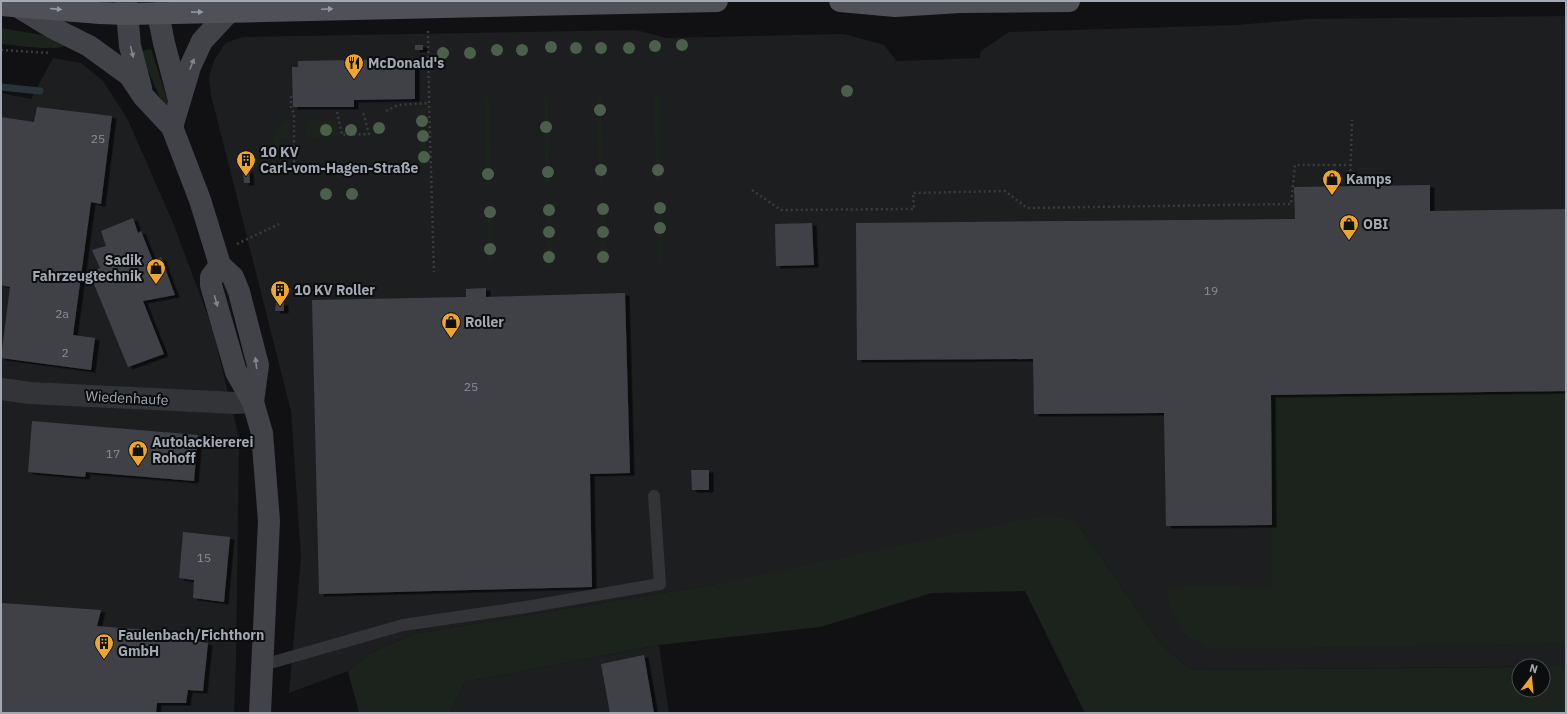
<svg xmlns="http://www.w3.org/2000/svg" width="1567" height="714" viewBox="0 0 1567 714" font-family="'IBM Plex Sans',sans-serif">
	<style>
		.built { fill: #1d1e20 }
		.green { fill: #1c231c }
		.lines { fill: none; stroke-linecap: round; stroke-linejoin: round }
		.stream { stroke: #2a3338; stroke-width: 7 }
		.building { fill: #404146; filter: url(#shadow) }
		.path { stroke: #393b3f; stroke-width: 2.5; stroke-dasharray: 2 3; stroke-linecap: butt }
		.lane { stroke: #333438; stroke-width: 12 }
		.street { stroke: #333438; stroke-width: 22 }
		.secondary { stroke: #414348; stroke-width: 22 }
		.primary { stroke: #4f5157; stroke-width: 22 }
		.tree { fill: #4b5f4c }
		.oneway { fill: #9297a1 }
		.oneway2 { fill: #81858e }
		.labels { text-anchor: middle; stroke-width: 4; stroke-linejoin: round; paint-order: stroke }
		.number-label { font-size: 12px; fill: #8a8f98 }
		.poi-label { font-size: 14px; font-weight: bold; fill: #a3a9b3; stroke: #0c0d0e; text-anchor: start }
		.street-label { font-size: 14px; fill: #a3a9b3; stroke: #0c0d0e }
	</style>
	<defs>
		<filter id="shadow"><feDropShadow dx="4.5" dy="2.5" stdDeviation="0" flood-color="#0009"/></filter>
	</defs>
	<rect width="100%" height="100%" fill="#111113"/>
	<g class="built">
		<path d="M1566,16V666L1190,670L1161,644L1080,527L716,584L414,634L370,653L348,671L289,693L301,557L291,411L211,95L209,77L214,60L225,44L228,42L243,37L636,30L666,38L844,34L884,45L897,61L980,58L981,51L1009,32L1237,25L1308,19Z"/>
		<path d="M53,58L81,63L103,81L128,120L173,223L212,327L239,438L236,660L234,713H1V93L31,99Z"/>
		<path d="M659,645L669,713H450L465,682Z"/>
	</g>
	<g class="green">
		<path d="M1,28L42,35L66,45C58,52 13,45 1,44Z"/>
		<path d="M151,49L170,108L165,109L143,59L142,51Z"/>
		<path d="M655,93L660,95L661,181L660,182L656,180L654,95Z"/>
		<path d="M598,94L601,96L603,184L599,183L597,95Z"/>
		<path d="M548,96L550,184H545L544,97Z"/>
		<path d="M485,98H489L491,186H486Z"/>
		<path d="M416,109H426L427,170L421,169Z"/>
		<path d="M290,119V138H280V155L274,156C274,136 270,128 290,119Z"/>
		<path d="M307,121H336L340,137L307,138Z"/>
		<path d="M658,203H661L663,205V263L660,265L658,263L657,205Z"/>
		<path d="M600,204L605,206L606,265L601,266Z"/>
		<path d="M549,205L551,206L552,266L547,267V207Z"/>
		<path d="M488,206L492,207L493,259H488L487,207Z"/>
		<path d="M1566,391V643L1208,649L1184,634L1171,609L1167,590L1186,585L1272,587L1271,395Z"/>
		<path d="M1045,515L1065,518L1080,527L1161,644L1190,670L1519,667V690H1543V666H1566V713H1085L1025,591L932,593L820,627L659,645L465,682L450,713H359L348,671L370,653L414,634L716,584Z"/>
	</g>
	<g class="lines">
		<path class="stream" d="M1,87L40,91"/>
	</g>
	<g class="building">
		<rect x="415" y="45" width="8" height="5"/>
		<path d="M415,59V99L354,100V107H293L292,67H298V61Z"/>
		<path d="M37,107L112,116L101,204L91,202L73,335L95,338L91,370L1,358L10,287L1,285V117L34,122Z"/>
		<path d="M243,171H249L250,183H244Z"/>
		<path d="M1430,185V211L1566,209V391L1271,395L1272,525L1166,526L1164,413L1034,414L1033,359L857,360L856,223L1295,219L1294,187Z"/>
		<path d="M133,218L138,233L141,231L153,261L161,257L175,295L143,301L164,354L128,367L89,272L100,268L92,250L106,246L101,231Z"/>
		<path d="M812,223L814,265L776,266L775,224Z"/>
		<path d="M486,288V297L625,293L630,473L590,474L592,587L319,594L312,300L466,297V289Z"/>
		<path d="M276,303H284V311H275Z"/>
		<path d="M32,421L198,435L194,481L86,472L85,477L28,472Z"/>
		<path d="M691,470H709V490H692Z"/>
		<path d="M183,532L230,537L224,602L193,598L194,580L179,578Z"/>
		<path d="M2,603L101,610L97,626L195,634V641L208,643L203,691L188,690L186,703H157L156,713H1V616Z"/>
		<path d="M644,655L654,713H610L601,664Z"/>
	</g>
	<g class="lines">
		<g class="path">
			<path d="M428,31L429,103L434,272"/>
			<path d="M1,50L50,53"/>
			<path d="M291,96V108L294,113V166"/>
			<path d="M386,111L398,105L429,103"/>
			<path d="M337,112L342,135L369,134L363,112"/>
			<path d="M1334,186L1335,165H1351"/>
			<path d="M1350,186L1352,120"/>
			<path d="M752,190L781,210L914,209L913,193L1005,191L1027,208L1291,204L1295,165H1335"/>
			<path d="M237,244L279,224"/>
		</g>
		<path class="lane" d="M263,665L403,625L526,607L660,584L654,496"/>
		<path class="street" d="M1,389L30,393L235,403L253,402"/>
		<g class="secondary">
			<path d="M126,1L130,46L141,88"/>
			<path d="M17,6L53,28L89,46L129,75L143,96L172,127L200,200L220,265L233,277L239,292L258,365L253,402"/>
			<path d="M158,13L164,43L179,100"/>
			<path d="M172,127L190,67L202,41L229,12"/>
			<path d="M220,265L211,277V285L236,372L253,402L262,433L269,521L260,713"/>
		</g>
		<g class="primary">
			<path d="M840,1L895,6L960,2L1069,1"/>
			<path d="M1,5L100,13L126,14L717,1"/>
		</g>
	</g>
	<g class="tree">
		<circle cx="682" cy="45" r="6"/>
		<circle cx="655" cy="46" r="6"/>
		<circle cx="551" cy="47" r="6"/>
		<circle cx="576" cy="48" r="6"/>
		<circle cx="601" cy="48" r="6"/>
		<circle cx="629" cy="48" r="6"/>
		<circle cx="497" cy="50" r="6"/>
		<circle cx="522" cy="50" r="6"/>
		<circle cx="443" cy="53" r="6"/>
		<circle cx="470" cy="53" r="6"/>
		<circle cx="847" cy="91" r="6"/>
		<circle cx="600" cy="110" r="6"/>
		<circle cx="422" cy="121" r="6"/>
		<circle cx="546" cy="127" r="6"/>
		<circle cx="379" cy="128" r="6"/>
		<circle cx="326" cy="130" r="6"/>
		<circle cx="351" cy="130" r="6"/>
		<circle cx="423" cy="136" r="6"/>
		<circle cx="424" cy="157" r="6"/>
		<circle cx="601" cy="170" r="6"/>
		<circle cx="658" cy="170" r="6"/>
		<circle cx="548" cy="172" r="6"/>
		<circle cx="488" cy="174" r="6"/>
		<circle cx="326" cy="194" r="6"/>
		<circle cx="352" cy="194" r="6"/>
		<circle cx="660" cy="208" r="6"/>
		<circle cx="603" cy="209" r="6"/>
		<circle cx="549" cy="210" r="6"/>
		<circle cx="490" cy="212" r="6"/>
		<circle cx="660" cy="228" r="6"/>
		<circle cx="549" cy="232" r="6"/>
		<circle cx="603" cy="232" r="6"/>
		<circle cx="490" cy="249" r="6"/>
		<circle cx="549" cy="257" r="6"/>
		<circle cx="603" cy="257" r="6"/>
	</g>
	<defs><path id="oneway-solid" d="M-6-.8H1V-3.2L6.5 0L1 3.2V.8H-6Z"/></defs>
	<g class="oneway">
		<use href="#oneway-solid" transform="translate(56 9) rotate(5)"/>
		<use href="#oneway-solid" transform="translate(327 9) rotate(-2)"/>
		<use href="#oneway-solid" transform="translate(197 12) rotate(-1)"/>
	</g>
	<g class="oneway2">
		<use href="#oneway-solid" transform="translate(132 52) rotate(76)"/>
		<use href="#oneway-solid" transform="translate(192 64) rotate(-68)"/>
		<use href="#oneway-solid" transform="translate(216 301) rotate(74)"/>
		<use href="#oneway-solid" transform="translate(256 363) rotate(-97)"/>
	</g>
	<defs>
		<g id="restaurant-pin" transform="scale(1)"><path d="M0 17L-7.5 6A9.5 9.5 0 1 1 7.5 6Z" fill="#eea52e" stroke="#0c0d0e"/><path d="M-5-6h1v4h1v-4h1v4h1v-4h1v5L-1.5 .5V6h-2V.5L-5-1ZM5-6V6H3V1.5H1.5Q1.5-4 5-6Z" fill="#111"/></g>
		<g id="building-pin" transform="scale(1)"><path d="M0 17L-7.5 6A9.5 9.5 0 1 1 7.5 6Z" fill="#eea52e" stroke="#0c0d0e"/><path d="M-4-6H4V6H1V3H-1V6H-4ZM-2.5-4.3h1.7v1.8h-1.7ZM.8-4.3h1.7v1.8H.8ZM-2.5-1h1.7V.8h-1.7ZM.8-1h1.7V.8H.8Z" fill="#111"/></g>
		<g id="shop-pin" transform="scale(1)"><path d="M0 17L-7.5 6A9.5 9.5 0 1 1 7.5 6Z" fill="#eea52e" stroke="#0c0d0e"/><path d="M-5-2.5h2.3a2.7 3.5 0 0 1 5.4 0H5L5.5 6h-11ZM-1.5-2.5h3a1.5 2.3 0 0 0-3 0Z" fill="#111"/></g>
	</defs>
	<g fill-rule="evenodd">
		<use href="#restaurant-pin" x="354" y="63"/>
		<use href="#building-pin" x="246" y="160"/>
		<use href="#shop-pin" x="1332" y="179"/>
		<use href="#shop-pin" x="1349" y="224"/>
		<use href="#shop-pin" x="156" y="268"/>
		<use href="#building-pin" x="280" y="290"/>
		<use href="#shop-pin" x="451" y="322"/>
		<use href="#shop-pin" x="138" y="450"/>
		<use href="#building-pin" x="104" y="643"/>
	</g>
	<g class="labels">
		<g class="number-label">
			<text x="98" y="143">25</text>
			<text x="1211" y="295">19</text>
			<text x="62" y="318">2a</text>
			<text x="65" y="357">2</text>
			<text x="471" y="391">25</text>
			<text x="113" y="458">17</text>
			<text x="204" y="562">15</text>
		</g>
		<g class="poi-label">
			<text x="368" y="68">McDonald's</text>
			<text x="260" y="157">10 KV<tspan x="260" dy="16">Carl-vom-Hagen-Straße</tspan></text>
			<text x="1346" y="184">Kamps</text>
			<text x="1363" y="229">OBI</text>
			<text x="142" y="265" text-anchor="end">Sadik<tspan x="142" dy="16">Fahrzeugtechnik</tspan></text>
			<text x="294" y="295">10 KV Roller</text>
			<text x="465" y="327">Roller</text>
			<text x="152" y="447">Autolackiererei<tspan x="152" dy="16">Rohoff</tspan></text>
			<text x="118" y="640">Faulenbach/Fichthorn<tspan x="118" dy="16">GmbH</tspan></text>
		</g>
		<g class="street-label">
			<text transform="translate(127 398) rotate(3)" y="5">Wiedenhaufe</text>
		</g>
	</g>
	<rect width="1567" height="714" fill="none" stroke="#a3a9b3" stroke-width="4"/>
	<g transform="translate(1531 678) rotate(16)"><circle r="19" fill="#0c0d0e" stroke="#484b50"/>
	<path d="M0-3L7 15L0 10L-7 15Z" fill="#eea52e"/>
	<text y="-6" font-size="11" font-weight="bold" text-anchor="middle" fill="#a3a9b3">N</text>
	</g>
</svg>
